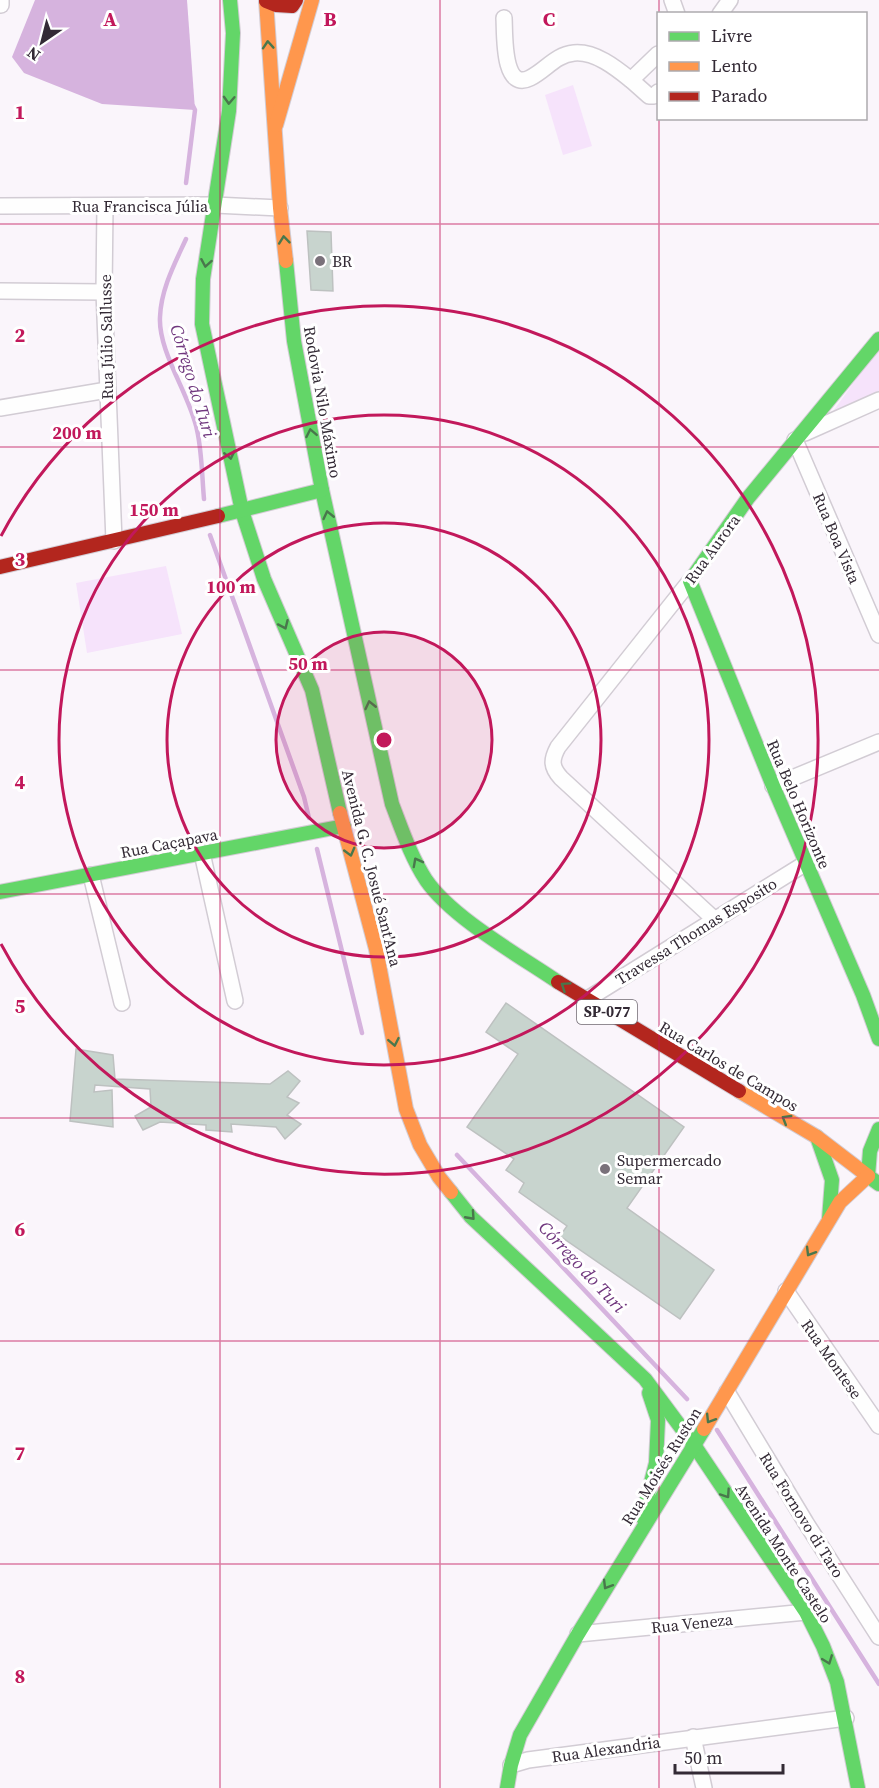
<svg xmlns="http://www.w3.org/2000/svg" width="879" height="1788" viewBox="0 0 879 1788" font-family="'Source Serif 4',serif">
	<style>
		.green { fill: #f6e3fb }
		.water { fill: #d6b3de }
		.lines { fill: none; stroke-linecap: round; stroke-linejoin: round }
		.stream { stroke: #d6b3de; stroke-width: 4.5 }
		.building { fill: #c8d4ce; stroke: #bdc1c0; stroke-width: 1.5 }
		.street-casing { stroke: #d2ccd4; stroke-width: 18 }
		.fast-casing { stroke: #d2ccd4; stroke-width: 16 }
		.slow-casing { stroke: #d2ccd4; stroke-width: 16 }
		.jam-casing { stroke: #d2ccd4; stroke-width: 16 }
		.street { stroke: #fefefe; stroke-width: 15 }
		.fast { stroke: #63d668; stroke-width: 14 }
		.slow { stroke: #ff974d; stroke-width: 14 }
		.jam { stroke: #b3261e; stroke-width: 14 }
		.oneway { stroke: #49774c }
		.grid { fill: none; stroke: #c2185b; stroke-width: 1.5; stroke-opacity: 0.55 }
		.ring { fill: none; stroke: #c2185b; stroke-width: 3 }
		.poi-dot { fill: #79717a; stroke: #fff; stroke-width: 2 }
		.labels { text-anchor: middle; stroke-width: 6; stroke-linejoin: round; paint-order: stroke }
		.shield { fill: #fff; stroke: #706a72; stroke-width: 1.5 }
		.shield-label { font-size: 15px; font-weight: bold; fill: #332a35 }
		.street-label { font-size: 16px; fill: #332a35; stroke: #fff }
		.poi-label { font-size: 16px; fill: #332a35; stroke: #fff; text-anchor: start }
		.water-label { font-size: 18px; font-style: italic; fill: #70377e; stroke: #fff }
		.grid-label { font-size: 20px; text-anchor: middle; font-weight: bold; fill: #c2185b; stroke: #fff; stroke-width: 6; stroke-linejoin: round; paint-order: stroke }
		.centre { fill: #c2185b; stroke: #fff; stroke-width: 3 }
		.ring-label { font-size: 18px; text-anchor: middle; font-weight: bold; fill: #c2185b; stroke: #fff; stroke-width: 6; stroke-linejoin: round; paint-order: stroke }
	</style>
	<rect width="100%" height="100%" fill="#faf5fb"/>
	<g class="green">
		<path d="M573,85L592,146L563,155L545,95Z"/>
		<path d="M879,347V391L838,411L834,410Z"/>
		<path d="M166,566L182,634L87,653L76,583Z"/>
	</g>
	<path class="water" d="M35,0H187L195,110L102,104L24,73L12,57Z"/>
	<g class="lines">
		<g class="stream">
			<path d="M186,183L195,110L193,106"/>
			<path d="M186,239C175,263 161,289 160,317C158,352 190,395 197,430C202,452 202,477 204,499"/>
			<path d="M210,535L304,797L309,818"/>
			<path d="M317,849L362,1033"/>
			<path d="M457,1155L687,1399"/>
			<path d="M717,1430L879,1684"/>
		</g>
	</g>
	<g class="building">
		<path d="M307,231L331,232L333,291L311,290Z"/>
		<path d="M506,1003L684,1127L627,1208L714,1270L680,1319L560,1236L567,1226L519,1192L524,1183L506,1170L514,1159L467,1127L518,1054L486,1032Z"/>
		<path d="M76,1049L113,1055L115,1079L270,1084L288,1071L300,1081L287,1097L299,1103L287,1115L301,1124L285,1139L276,1127L231,1124L232,1132L206,1130V1125L160,1122L143,1130L135,1116L151,1107L150,1089L95,1085L94,1092L112,1090L113,1127L70,1121Z"/>
	</g>
	<g class="lines">
		<g class="street-casing">
			<g id="street">
				<path d="M672,0L677,14"/>
				<path d="M1,5V0"/>
				<path d="M720,14L730,0"/>
				<path d="M504,18C505,33 502,92 530,78C546,70 555,55 574,53C595,51 616,68 631,80L658,54"/>
				<path d="M631,80L649,96H654L658,92"/>
				<path d="M0,206L215,205L280,208"/>
				<path d="M105,206L104,292L114,541"/>
				<path d="M0,291L104,292"/>
				<path d="M0,408L107,390"/>
				<path d="M805,433L879,400"/>
				<path d="M795,440L879,635"/>
				<path d="M690,581L558,747C551,760 551,767 561,778L714,919"/>
				<path d="M773,786L879,742"/>
				<path d="M202,853L235,1001"/>
				<path d="M91,875L122,1003"/>
				<path d="M586,1000L806,863"/>
				<path d="M786,1291L879,1426"/>
				<path d="M727,1392L806,1523L879,1637"/>
				<path d="M578,1634L806,1612"/>
				<path d="M693,1737L704,1788"/>
				<path d="M511,1765L528,1760L846,1718"/>
			</g>
		</g>
		<g class="fast-casing">
			<g id="fast">
				<path d="M230,0L233,33L229,111L203,279L202,324L242,511L264,579L312,690L340,813"/>
				<path d="M286,261L294,341L322,490L392,804C402,830 411,857 426,880C452,918 520,956 558,982"/>
				<path d="M879,339L748,498L690,581L773,786L863,995L879,1039"/>
				<path d="M218,516L322,490"/>
				<path d="M0,892L344,826"/>
				<path d="M879,1129L870,1151L868,1176L879,1184"/>
				<path d="M817,1137L832,1180L829,1219"/>
				<path d="M451,1192L471,1217L645,1379L694,1445"/>
				<path d="M694,1445L806,1612L823,1646L837,1682L858,1788"/>
				<path d="M642,1517L656,1463L658,1420L649,1393"/>
				<path d="M507,1788L511,1765L520,1735L578,1634L704,1429"/>
			</g>
		</g>
		<g class="slow-casing">
			<g id="slow">
				<path d="M266,0L280,208L286,261"/>
				<path d="M276,125L312,0"/>
				<path d="M340,813L376,949L406,1109L420,1145L439,1177L451,1192"/>
				<path d="M739,1091L817,1137L868,1176"/>
				<path d="M704,1429L840,1202L868,1176"/>
			</g>
		</g>
		<g class="jam-casing">
			<g id="jam">
				<path d="M266,1L276,5L292,6L296,0"/>
				<path d="M0,567L218,516"/>
				<path d="M558,982L739,1091"/>
			</g>
		</g>
		<use href="#street" class="street"/>
		<use href="#fast" class="fast"/>
		<use href="#slow" class="slow"/>
		<use href="#jam" class="jam"/>
	</g>
	<defs><path id="oneway-chevron" d="M-2-3.5L2.5 0L-2 3.5" fill="none" stroke-width="1.6" stroke-linecap="round" stroke-linejoin="round" transform="scale(1.5)"/></defs>
	<g class="oneway">
		<use href="#oneway-chevron" transform="translate(268 45) rotate(-94)"/>
		<use href="#oneway-chevron" transform="translate(229 100) rotate(93)"/>
		<use href="#oneway-chevron" transform="translate(284 240) rotate(-96)"/>
		<use href="#oneway-chevron" transform="translate(206 263) rotate(100)"/>
		<use href="#oneway-chevron" transform="translate(311 433) rotate(-101)"/>
		<use href="#oneway-chevron" transform="translate(230 455) rotate(78)"/>
		<use href="#oneway-chevron" transform="translate(328 515) rotate(-103)"/>
		<use href="#oneway-chevron" transform="translate(284 625) rotate(66)"/>
		<use href="#oneway-chevron" transform="translate(370 705) rotate(-103)"/>
		<use href="#oneway-chevron" transform="translate(350 852) rotate(75)"/>
		<use href="#oneway-chevron" transform="translate(417 862) rotate(-118)"/>
		<use href="#oneway-chevron" transform="translate(565 986) rotate(-146)"/>
		<use href="#oneway-chevron" transform="translate(394 1042) rotate(79)"/>
		<use href="#oneway-chevron" transform="translate(786 1119) rotate(-149)"/>
		<use href="#oneway-chevron" transform="translate(471 1216) rotate(48)"/>
		<use href="#oneway-chevron" transform="translate(810 1252) rotate(121)"/>
		<use href="#oneway-chevron" transform="translate(710 1419) rotate(122)"/>
		<use href="#oneway-chevron" transform="translate(726 1494) rotate(56)"/>
		<use href="#oneway-chevron" transform="translate(607 1585) rotate(121)"/>
		<use href="#oneway-chevron" transform="translate(828 1660) rotate(69)"/>
	</g>
	<path class="grid" d="M220,0V1788M440,0V1788M659,0V14M659,118V1788M0,224H879M0,447H879M0,670H879M0,894H879M0,1118H879M0,1341H879M0,1564H879"/>
	<circle cx="384" cy="740" r="108" fill="#c2185b" fill-opacity=".12"/>
	<g class="ring">
		<circle cx="384" cy="740" r="108"/>
		<circle cx="384" cy="740" r="217"/>
		<circle cx="384" cy="740" r="325"/>
		<path d="M1 536A434 434 0 1 1 1 944"/>
	</g>
	<g class="poi-dot">
		<circle cx="320" cy="261" r="6"/>
		<circle cx="605" cy="1169" r="6"/>
	</g>
	<g class="labels">
		<rect class="shield" x="577" y="1000" width="60" height="24" rx="4.5"/>
		<g class="shield-label">
			<text x="607" y="1017">SP-077</text>
		</g>
		<g class="street-label">
			<text x="140" y="212">Rua Francisca Júlia</text>
			<text transform="translate(106 337) rotate(-91)" y="6">Rua Júlio Sallusse</text>
			<text transform="translate(323 402) rotate(80)" y="6">Rodovia Nilo Máximo</text>
			<text transform="translate(837 538) rotate(67)" y="6">Rua Boa Vista</text>
			<text transform="translate(712 549) rotate(-54)" y="6">Rua Aurora</text>
			<text transform="translate(799 804) rotate(67)" y="6">Rua Belo Horizonte</text>
			<text transform="translate(169 843) rotate(-11)" y="6">Rua Caçapava</text>
			<text transform="translate(372 868) rotate(76)" y="6">Avenida G. C. Josué Sant'Ana</text>
			<text transform="translate(696 931) rotate(-32)" y="6">Travessa Thomas Esposito</text>
			<text transform="translate(729 1066) rotate(31)" y="6">Rua Carlos de Campos</text>
			<text transform="translate(832 1359) rotate(55)" y="6">Rua Montese</text>
			<text transform="translate(661 1466) rotate(-58)" y="6">Rua Moisés Ruston</text>
			<text transform="translate(802 1515) rotate(58)" y="6">Rua Fornovo di Taro</text>
			<text transform="translate(784 1553) rotate(57)" y="6">Avenida Monte Castelo</text>
			<text transform="translate(692 1623) rotate(-6)" y="6">Rua Veneza</text>
			<text transform="translate(606 1749) rotate(-8)" y="6">Rua Alexandria</text>
		</g>
		<g class="poi-label">
			<text x="332" y="267">BR</text>
			<text x="617" y="1166">Supermercado<tspan x="617" dy="18">Semar</tspan></text>
		</g>
		<g class="water-label">
			<text transform="translate(193 381) rotate(73)" y="6">Córrego do Turi</text>
			<text transform="translate(582 1267) rotate(47)" y="6">Córrego do Turi</text>
		</g>
	</g>
	<g class="grid-label">
		<text x="110" y="26">A</text>
		<text x="330" y="26">B</text>
		<text x="549" y="26">C</text>
		<text x="20" y="119">1</text>
		<text x="20" y="342">2</text>
		<text x="20" y="566">3</text>
		<text x="20" y="789">4</text>
		<text x="20" y="1013">5</text>
		<text x="20" y="1236">6</text>
		<text x="20" y="1460">7</text>
		<text x="20" y="1683">8</text>
	</g>
	<circle cx="384" cy="740" r="9" class="centre"/>
	<g class="ring-label">
		<text x="77" y="439">200 m</text>
		<text x="154" y="516">150 m</text>
		<text x="231" y="593">100 m</text>
		<text x="308" y="670">50 m</text>
	</g>
	<rect x="657" y="12" width="210" height="108" fill="#ffffff" stroke="#adaaae" stroke-width="1.5"/>
	<rect x="669" y="32" width="30" height="9" fill="#63d668" stroke="#adaaae" stroke-width="1.5"/>
	<text x="711" y="42" font-size="18" fill="#332a35">Livre</text>
	<rect x="669" y="62" width="30" height="9" fill="#ff974d" stroke="#adaaae" stroke-width="1.5"/>
	<text x="711" y="72" font-size="18" fill="#332a35">Lento</text>
	<rect x="669" y="92" width="30" height="9" fill="#b3261e" stroke="#adaaae" stroke-width="1.5"/>
	<text x="711" y="102" font-size="18" fill="#332a35">Parado</text>
	<g transform="translate(42 42) rotate(215)" stroke="#ffffff" stroke-width="4.5" paint-order="stroke">
	<path d="M0-4.5L10 22L0 15L-10 22Z" fill="#332a35"/>
	<text y="-9" font-size="16" font-weight="bold" text-anchor="middle" fill="#332a35">N</text>
	</g>
	<path d="M675 1764v9h108v-9" fill="none" stroke="#332a35" stroke-width="3"/>
	<text x="684" y="1764" font-size="18" fill="#332a35" stroke="#ffffff" stroke-width="4.5" paint-order="stroke">50 m</text>
</svg>
